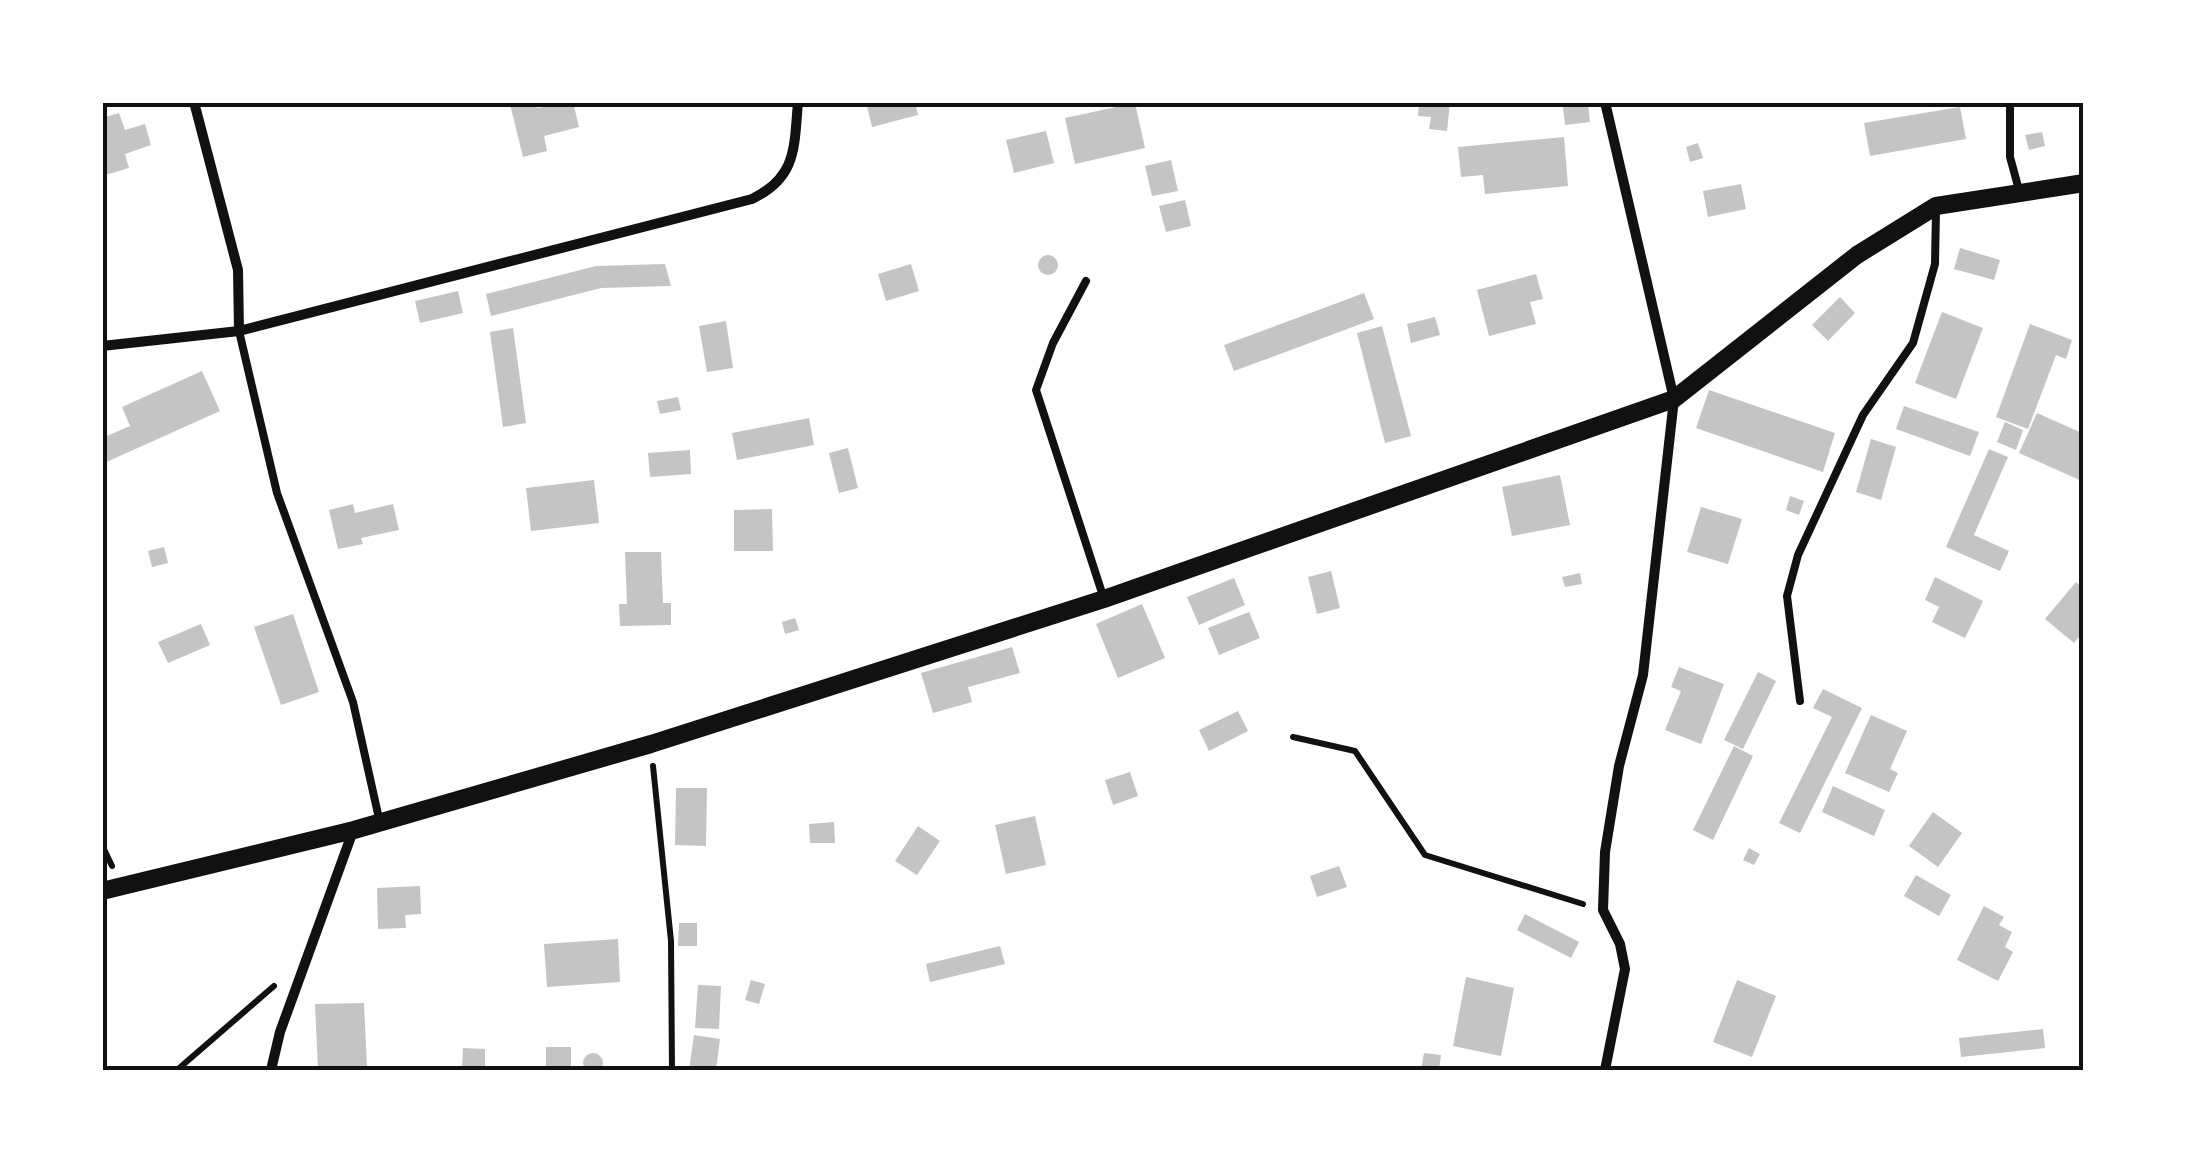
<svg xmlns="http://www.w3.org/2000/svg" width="2186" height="1173" viewBox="0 0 2186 1173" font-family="'IBM Plex Sans',sans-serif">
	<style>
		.building { fill: #c4c4c4 }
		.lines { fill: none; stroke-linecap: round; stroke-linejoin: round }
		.path { stroke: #111; stroke-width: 6 }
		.service { stroke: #111; stroke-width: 8 }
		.minor { stroke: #111; stroke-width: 10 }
		.tertiary { stroke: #111; stroke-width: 18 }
		.neatline { fill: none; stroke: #111; stroke-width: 4 }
	</style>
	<rect width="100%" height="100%" fill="#fff"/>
	<g class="building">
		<path d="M536,102L537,108L573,102L579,127L544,136L547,151L523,157L510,104Z"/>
		<path d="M866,102H915L918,115L872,127Z"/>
		<path d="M1419,102H1450L1447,131L1429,129L1431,117L1418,116Z"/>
		<path d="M1135,103L1145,148L1075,164L1065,118Z"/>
		<path d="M1588,105L1590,122L1565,125L1563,107Z"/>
		<path d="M1960,107L1966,139L1870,156L1864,123Z"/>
		<path d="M119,113L125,130L145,124L151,145L125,154L129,168L102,176V118Z"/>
		<path d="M1046,131L1054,163L1014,173L1006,140Z"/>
		<path d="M2042,132L2045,146L2029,150L2025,135Z"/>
		<path d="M1564,137L1568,186L1485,194L1483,175L1461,177L1458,147Z"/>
		<path d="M1698,143L1703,158L1690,162L1686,147Z"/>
		<path d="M1171,160L1178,191L1152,196L1145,166Z"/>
		<path d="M1741,184L1746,209L1708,217L1703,191Z"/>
		<path d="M1185,200L1191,226L1166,232L1159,206Z"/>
		<path d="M1960,248L2000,260L1994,280L1954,269Z"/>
		<circle cx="1048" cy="265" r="10"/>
		<path d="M665,264L671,286L601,288L491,316L486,294L596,266Z"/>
		<path d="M911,264L919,291L886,301L878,274Z"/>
		<path d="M1536,274L1543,299L1530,302L1536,324L1489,336L1477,290Z"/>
		<path d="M458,291L463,313L420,323L415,301Z"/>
		<path d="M1364,293L1374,319L1234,371L1224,345Z"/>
		<path d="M1840,297L1855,313L1828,341L1812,325Z"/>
		<path d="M1942,312L1983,328L1956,399L1915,383Z"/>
		<path d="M1435,317L1440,335L1411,343L1407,324Z"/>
		<path d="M726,321L733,368L707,372L699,326Z"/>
		<path d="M2030,324L2072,340L2066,359L2056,355L2028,429L1996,417Z"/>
		<path d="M1382,326L1411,436L1385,443L1357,333Z"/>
		<path d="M513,328L526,423L503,427L490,332Z"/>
		<path d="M202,371L220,411L102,464V438L130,426L122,407Z"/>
		<path d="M1709,390L1835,433L1823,472L1696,428Z"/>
		<path d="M678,397L681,410L660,414L657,401Z"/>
		<path d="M1904,406L1979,432L1970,456L1896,429Z"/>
		<path d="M2037,413L2084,434V482L2019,453Z"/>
		<path d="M809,418L814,445L737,460L732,433Z"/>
		<path d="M2005,422L2023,430L2016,450L1997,442Z"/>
		<path d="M1871,439L1896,447L1881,500L1856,492Z"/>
		<path d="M848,448L858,488L839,493L829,453Z"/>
		<path d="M1989,449L2008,457L1974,535L2009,551L2000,571L1946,547Z"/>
		<path d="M690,450L691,474L650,477L648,453Z"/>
		<path d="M1560,475L1570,525L1512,536L1502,487Z"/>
		<path d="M594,480L599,523L531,531L526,488Z"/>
		<path d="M1790,496L1804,501L1799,515L1786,510Z"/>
		<path d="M353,504L355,513L393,504L399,530L361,538L363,544L338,549L329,510Z"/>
		<path d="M1701,507L1742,519L1728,564L1687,552Z"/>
		<path d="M772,509L773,551H734V510Z"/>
		<path d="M164,547L168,563L152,567L148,551Z"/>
		<path d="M625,552H661L663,603H671V625L620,626L619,604H627Z"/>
		<path d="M1331,571L1340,608L1317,614L1308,577Z"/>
		<path d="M1580,573L1582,584L1565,587L1562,577Z"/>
		<path d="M1935,577L1983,601L1965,638L1932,622L1939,607L1925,600Z"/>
		<path d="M1234,578L1245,605L1199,625L1187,597Z"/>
		<path d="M2076,582L2084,589V631L2074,643L2045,619Z"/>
		<path d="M1142,604L1165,658L1118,678L1096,624Z"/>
		<path d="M1249,612L1260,638L1219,655L1208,628Z"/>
		<path d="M293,614L319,692L281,705L254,627Z"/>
		<path d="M795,618L799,630L785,634L782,622Z"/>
		<path d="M201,624L210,645L168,663L158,642Z"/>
		<path d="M1012,647L1020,673L968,687L972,702L933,713L921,673Z"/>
		<path d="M1679,667L1724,684L1701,744L1665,730L1681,691L1671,687Z"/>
		<path d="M1758,672L1776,681L1743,749L1724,740Z"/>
		<path d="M1823,689L1862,708L1800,833L1779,823L1832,717L1813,708Z"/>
		<path d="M1238,711L1248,731L1209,751L1199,730Z"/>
		<path d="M1871,715L1907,731L1890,769L1898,773L1889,792L1845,773Z"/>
		<path d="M1734,746L1753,756L1713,840L1693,830Z"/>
		<path d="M1130,772L1138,796L1113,805L1105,780Z"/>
		<path d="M1833,786L1885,810L1874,836L1822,812Z"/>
		<path d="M676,788H707L706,846L675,845Z"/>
		<path d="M1933,812L1962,833L1938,867L1909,846Z"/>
		<path d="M1035,816L1046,865L1006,874L995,825Z"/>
		<path d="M834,822L835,843H810L809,824Z"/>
		<path d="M918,826L940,841L917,875L895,861Z"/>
		<path d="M1749,848L1760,854L1754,865L1743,860Z"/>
		<path d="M1339,866L1347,887L1317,897L1310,876Z"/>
		<path d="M1916,875L1951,895L1939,916L1904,896Z"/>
		<path d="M420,886L421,914L405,915L406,928L378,929L377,888Z"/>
		<path d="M1984,906L2004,917L1999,925L2012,932L2005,947L2013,952L1998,981L1957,960Z"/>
		<path d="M1525,914L1579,942L1571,958L1517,930Z"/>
		<path d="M679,923H697V946H678Z"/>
		<path d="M618,939L620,982L547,987L544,944Z"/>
		<path d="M1000,946L1005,964L930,982L926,964Z"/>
		<path d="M1466,977L1514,988L1501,1056L1453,1046Z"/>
		<path d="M751,980L765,984L759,1004L745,1000Z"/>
		<path d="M1737,980L1776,996L1752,1057L1713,1042Z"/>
		<path d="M698,985L721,986L719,1029L695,1028Z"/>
		<path d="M364,1003L367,1067L318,1069L315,1004Z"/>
		<path d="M2043,1029L2045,1048L1961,1057L1959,1038Z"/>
		<path d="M694,1035L720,1039L716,1070H689Z"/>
		<rect x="546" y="1047" width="25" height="23"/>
		<path d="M463,1048L485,1049V1070H462Z"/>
		<circle cx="593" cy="1063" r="10"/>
		<path d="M1424,1053L1441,1055L1439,1070H1421Z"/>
	</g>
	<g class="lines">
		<g class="path">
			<path d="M1293,737L1355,751L1425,855L1583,904"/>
			<path d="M653,766L671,941L672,1070"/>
			<path d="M102,845L112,866"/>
			<path d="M177,1070L274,986"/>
		</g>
		<g class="service">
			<path d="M2010,102V157L2019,190"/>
			<path d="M1086,281L1053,343L1036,390L1104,599"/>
			<path d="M239,331L277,493L353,702L380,823"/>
			<path d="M1800,701L1787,596L1798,555L1863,415L1913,343L1935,264L1936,210"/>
		</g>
		<g class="minor">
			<path d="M194,102L238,270L239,331"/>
			<path d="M102,346L239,331L752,199C797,177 794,148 798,102"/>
			<path d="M271,1070L280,1032L353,831"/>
			<path d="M1605,1070L1625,969L1620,944L1603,910L1605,852L1619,766L1643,675L1674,399L1605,102"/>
		</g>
		<path class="tertiary" d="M102,891L354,830L651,744L1104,599L1674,399L1857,255L1936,206L2084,183"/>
	</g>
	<rect width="2186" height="1173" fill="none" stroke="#ffffff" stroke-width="210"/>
	<rect x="105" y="105" width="1976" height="963" class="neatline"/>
</svg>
